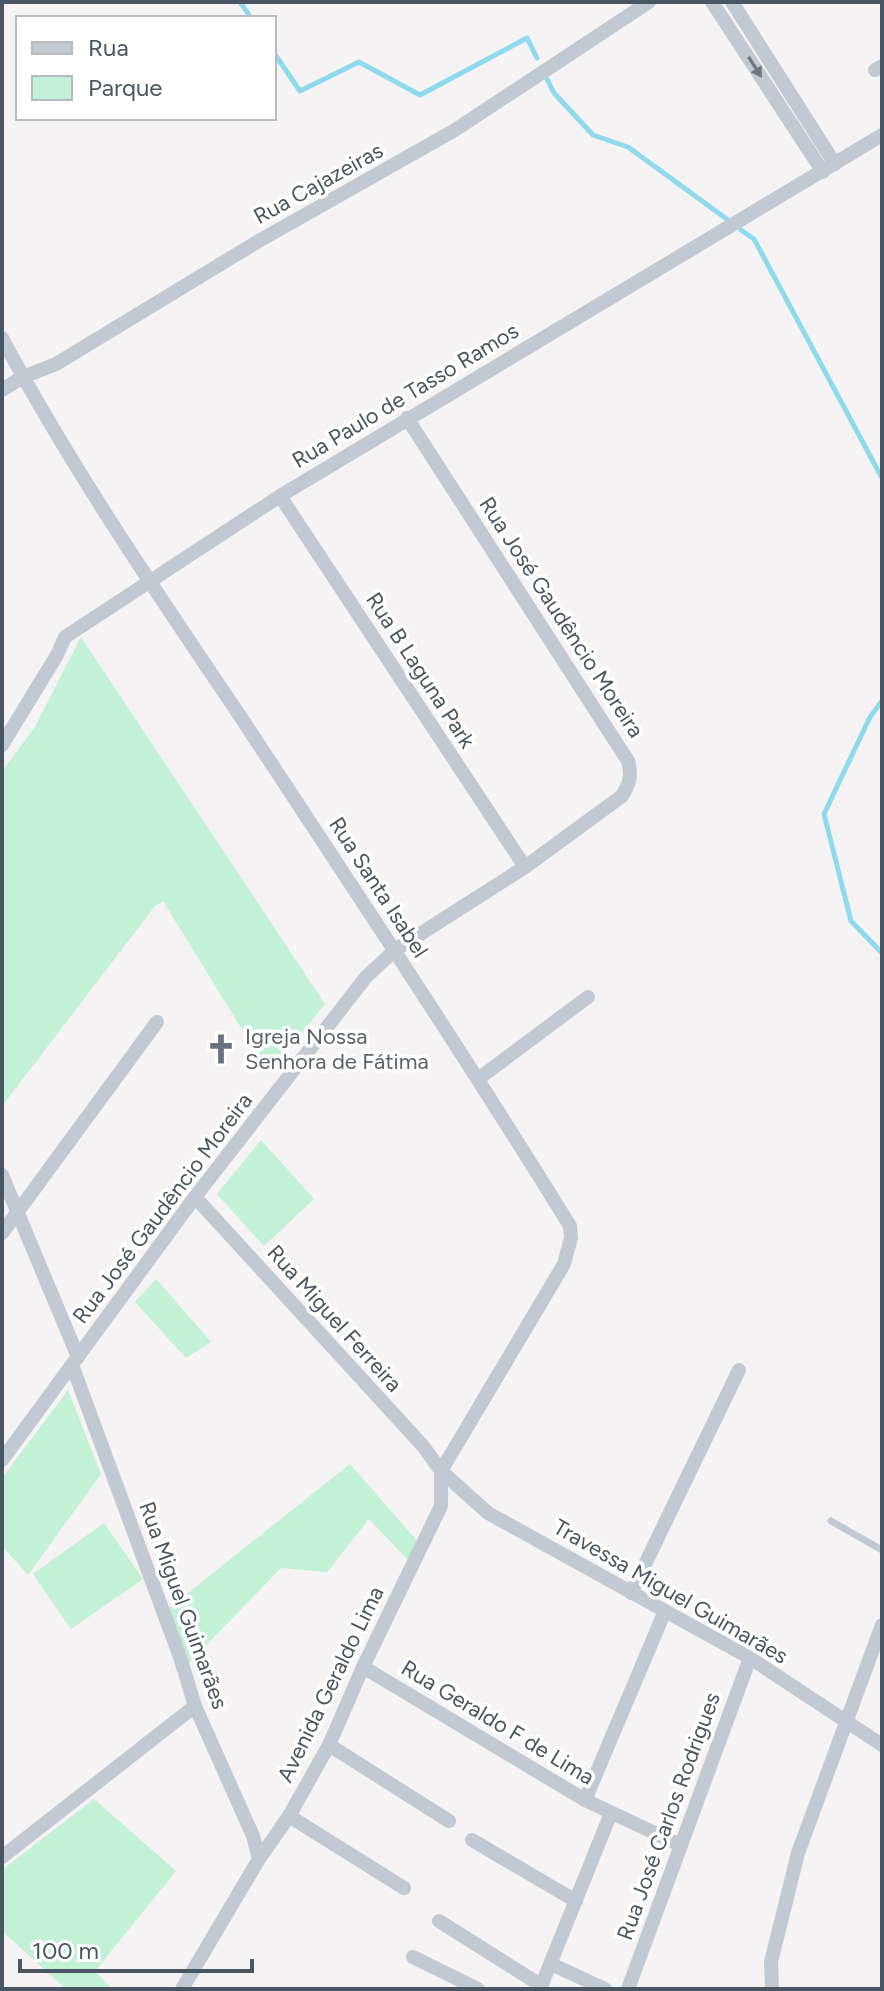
<svg xmlns="http://www.w3.org/2000/svg" width="884" height="1991" viewBox="0 0 884 1991" font-family="Figtree,sans-serif">
	<style>
		.green { fill: #c3f1d5 }
		.lines { fill: none; stroke-linecap: round; stroke-linejoin: round }
		.stream { stroke: #90daee; stroke-width: 5 }
		.lane { stroke: #c1cad2; stroke-width: 7 }
		.street { stroke: #c1cad2; stroke-width: 14 }
		.oneway { fill: #6e7983 }
		.labels { text-anchor: middle; stroke-width: 7; stroke-linejoin: round; paint-order: stroke }
		.street-label { font-size: 22px; fill: #4a5661; stroke: #fff }
		.worship-label { font-size: 22px; fill: #5b616d; stroke: #fff; text-anchor: start }
	</style>
	<rect width="100%" height="100%" fill="#f5f3f3"/>
	<g class="green">
		<path d="M81,637L325,1004L269,1073L163,901L155,906L2,1106V771L35,727Z"/>
		<path d="M261,1140L314,1199L264,1246L217,1194Z"/>
		<path d="M156,1279L211,1342L186,1358L135,1302Z"/>
		<path d="M68,1390L101,1474L28,1575L2,1546V1478Z"/>
		<path d="M350,1464L417,1541L408,1560L369,1519L327,1572L281,1568L189,1663L169,1608Z"/>
		<path d="M104,1523L143,1579L71,1629L33,1574Z"/>
		<path d="M94,1799L176,1871L95,1971L112,1989H66L2,1931V1870Z"/>
	</g>
	<g class="lines">
		<g class="stream">
			<path d="M240,2L251,18"/>
			<path d="M274,53L300,91L359,62L420,95L527,38L537,58"/>
			<path d="M547,79L554,93L593,135L628,147L728,220"/>
			<path d="M741,230L754,239L882,478"/>
			<path d="M882,701L870,717L824,814L851,921L882,953"/>
		</g>
		<path class="lane" d="M831,1521L882,1550"/>
		<g class="street">
			<path d="M712,2L823,172"/>
			<path d="M732,2L835,164"/>
			<path d="M875,70L882,66"/>
			<path d="M2,338C73,471 160,597 244,722C354,889 465,1056 570,1226L571,1238L564,1264L441,1471"/>
			<path d="M2,390L23,377L56,364L257,242L455,130L649,2"/>
			<path d="M280,496L525,867"/>
			<path d="M2,745L57,655L65,637L280,496L882,135"/>
			<path d="M478,1079L588,997"/>
			<path d="M2,1175L78,1357"/>
			<path d="M195,1197L423,1446L441,1471L488,1513L750,1658L882,1745"/>
			<path d="M2,1233L157,1022"/>
			<path d="M72,1365L180,1657L195,1706L253,1836L259,1859"/>
			<path d="M2,1460L195,1197L366,977L395,950L525,867L622,796C630,783 632,775 628,761L407,418"/>
			<path d="M631,1593L739,1370"/>
			<path d="M363,1667L585,1800L680,1845"/>
			<path d="M329,1745L449,1821"/>
			<path d="M585,1800L665,1611"/>
			<path d="M289,1816L404,1888"/>
			<path d="M472,1840L576,1901"/>
			<path d="M2,1857L195,1706"/>
			<path d="M439,1921L542,1986"/>
			<path d="M413,1957L478,1989"/>
			<path d="M551,1964L605,1989"/>
			<path d="M182,1989L259,1859L289,1816L329,1745L363,1667L441,1506V1471"/>
			<path d="M540,1989L611,1813"/>
			<path d="M628,1989L750,1658"/>
			<path d="M772,1989L771,1962L798,1853L882,1625"/>
		</g>
	</g>
	<defs><path id="oneway-solid" d="M-6-.8H1V-3.2L6.5 0L1 3.2V.8H-6Z" transform="scale(2)"/></defs>
	<use class="oneway" href="#oneway-solid" transform="translate(755 67) rotate(57)"/>
	<defs>
		<g id="church-bare" transform="scale(2.4)"><path d="M-1.2-6h2.4v3.5h3.3v2.4h-3.3V6h-2.4V-.1h-3.3v-2.4h3.3Z" fill="#6b7280" stroke="#fff" stroke-width="2.5" paint-order="stroke"/></g>
	</defs>
	<g fill-rule="evenodd">
		<use href="#church-bare" x="221" y="1049"/>
	</g>
	<g class="labels">
		<g class="street-label">
			<text transform="translate(318 183) rotate(-29)" y="8">Rua Cajazeiras</text>
			<text transform="translate(405 395) rotate(-31)" y="8">Rua Paulo de Tasso Ramos</text>
			<text transform="translate(562 617) rotate(57)" y="8">Rua José Gaudêncio Moreira</text>
			<text transform="translate(421 670) rotate(57)" y="8">Rua B Laguna Park</text>
			<text transform="translate(379 887) rotate(57)" y="8">Rua Santa Isabel</text>
			<text transform="translate(162 1208) rotate(-53)" y="8">Rua José Gaudêncio Moreira</text>
			<text transform="translate(335 1318) rotate(48)" y="8">Rua Miguel Ferreira</text>
			<text transform="translate(671 1591) rotate(30)" y="8">Travessa Miguel Guimarães</text>
			<text transform="translate(184 1605) rotate(70)" y="8">Rua Miguel Guimarães</text>
			<text transform="translate(330 1684) rotate(-64)" y="8">Avenida Geraldo Lima</text>
			<text transform="translate(498 1722) rotate(31)" y="8">Rua Geraldo F de Lima</text>
			<text transform="translate(668 1816) rotate(-70)" y="8">Rua José Carlos Rodrigues</text>
		</g>
		<g class="worship-label">
			<text x="245" y="1044">Igreja Nossa<tspan x="245" dy="25">Senhora de Fátima</tspan></text>
		</g>
	</g>
	<rect width="884" height="1991" fill="none" stroke="#4a5661" stroke-width="8"/>
	<rect x="16" y="16" width="260" height="104" fill="#ffffff" stroke="#b7bbc0" stroke-width="2"/>
	<rect x="32" y="42" width="40" height="12" fill="#c1cad2" stroke="#b7bbc0" stroke-width="2"/>
	<text x="88" y="56" font-size="24" fill="#4a5661">Rua</text>
	<rect x="32" y="76" width="40" height="24" fill="#c3f1d5" stroke="#b7bbc0" stroke-width="2"/>
	<text x="88" y="96" font-size="24" fill="#4a5661">Parque</text>
	<path d="M20 1959v12h232v-12" fill="none" stroke="#4a5661" stroke-width="4"/>
	<text x="32" y="1959" font-size="24" fill="#4a5661" stroke="#ffffff" stroke-width="6" paint-order="stroke">100 m</text>
</svg>
